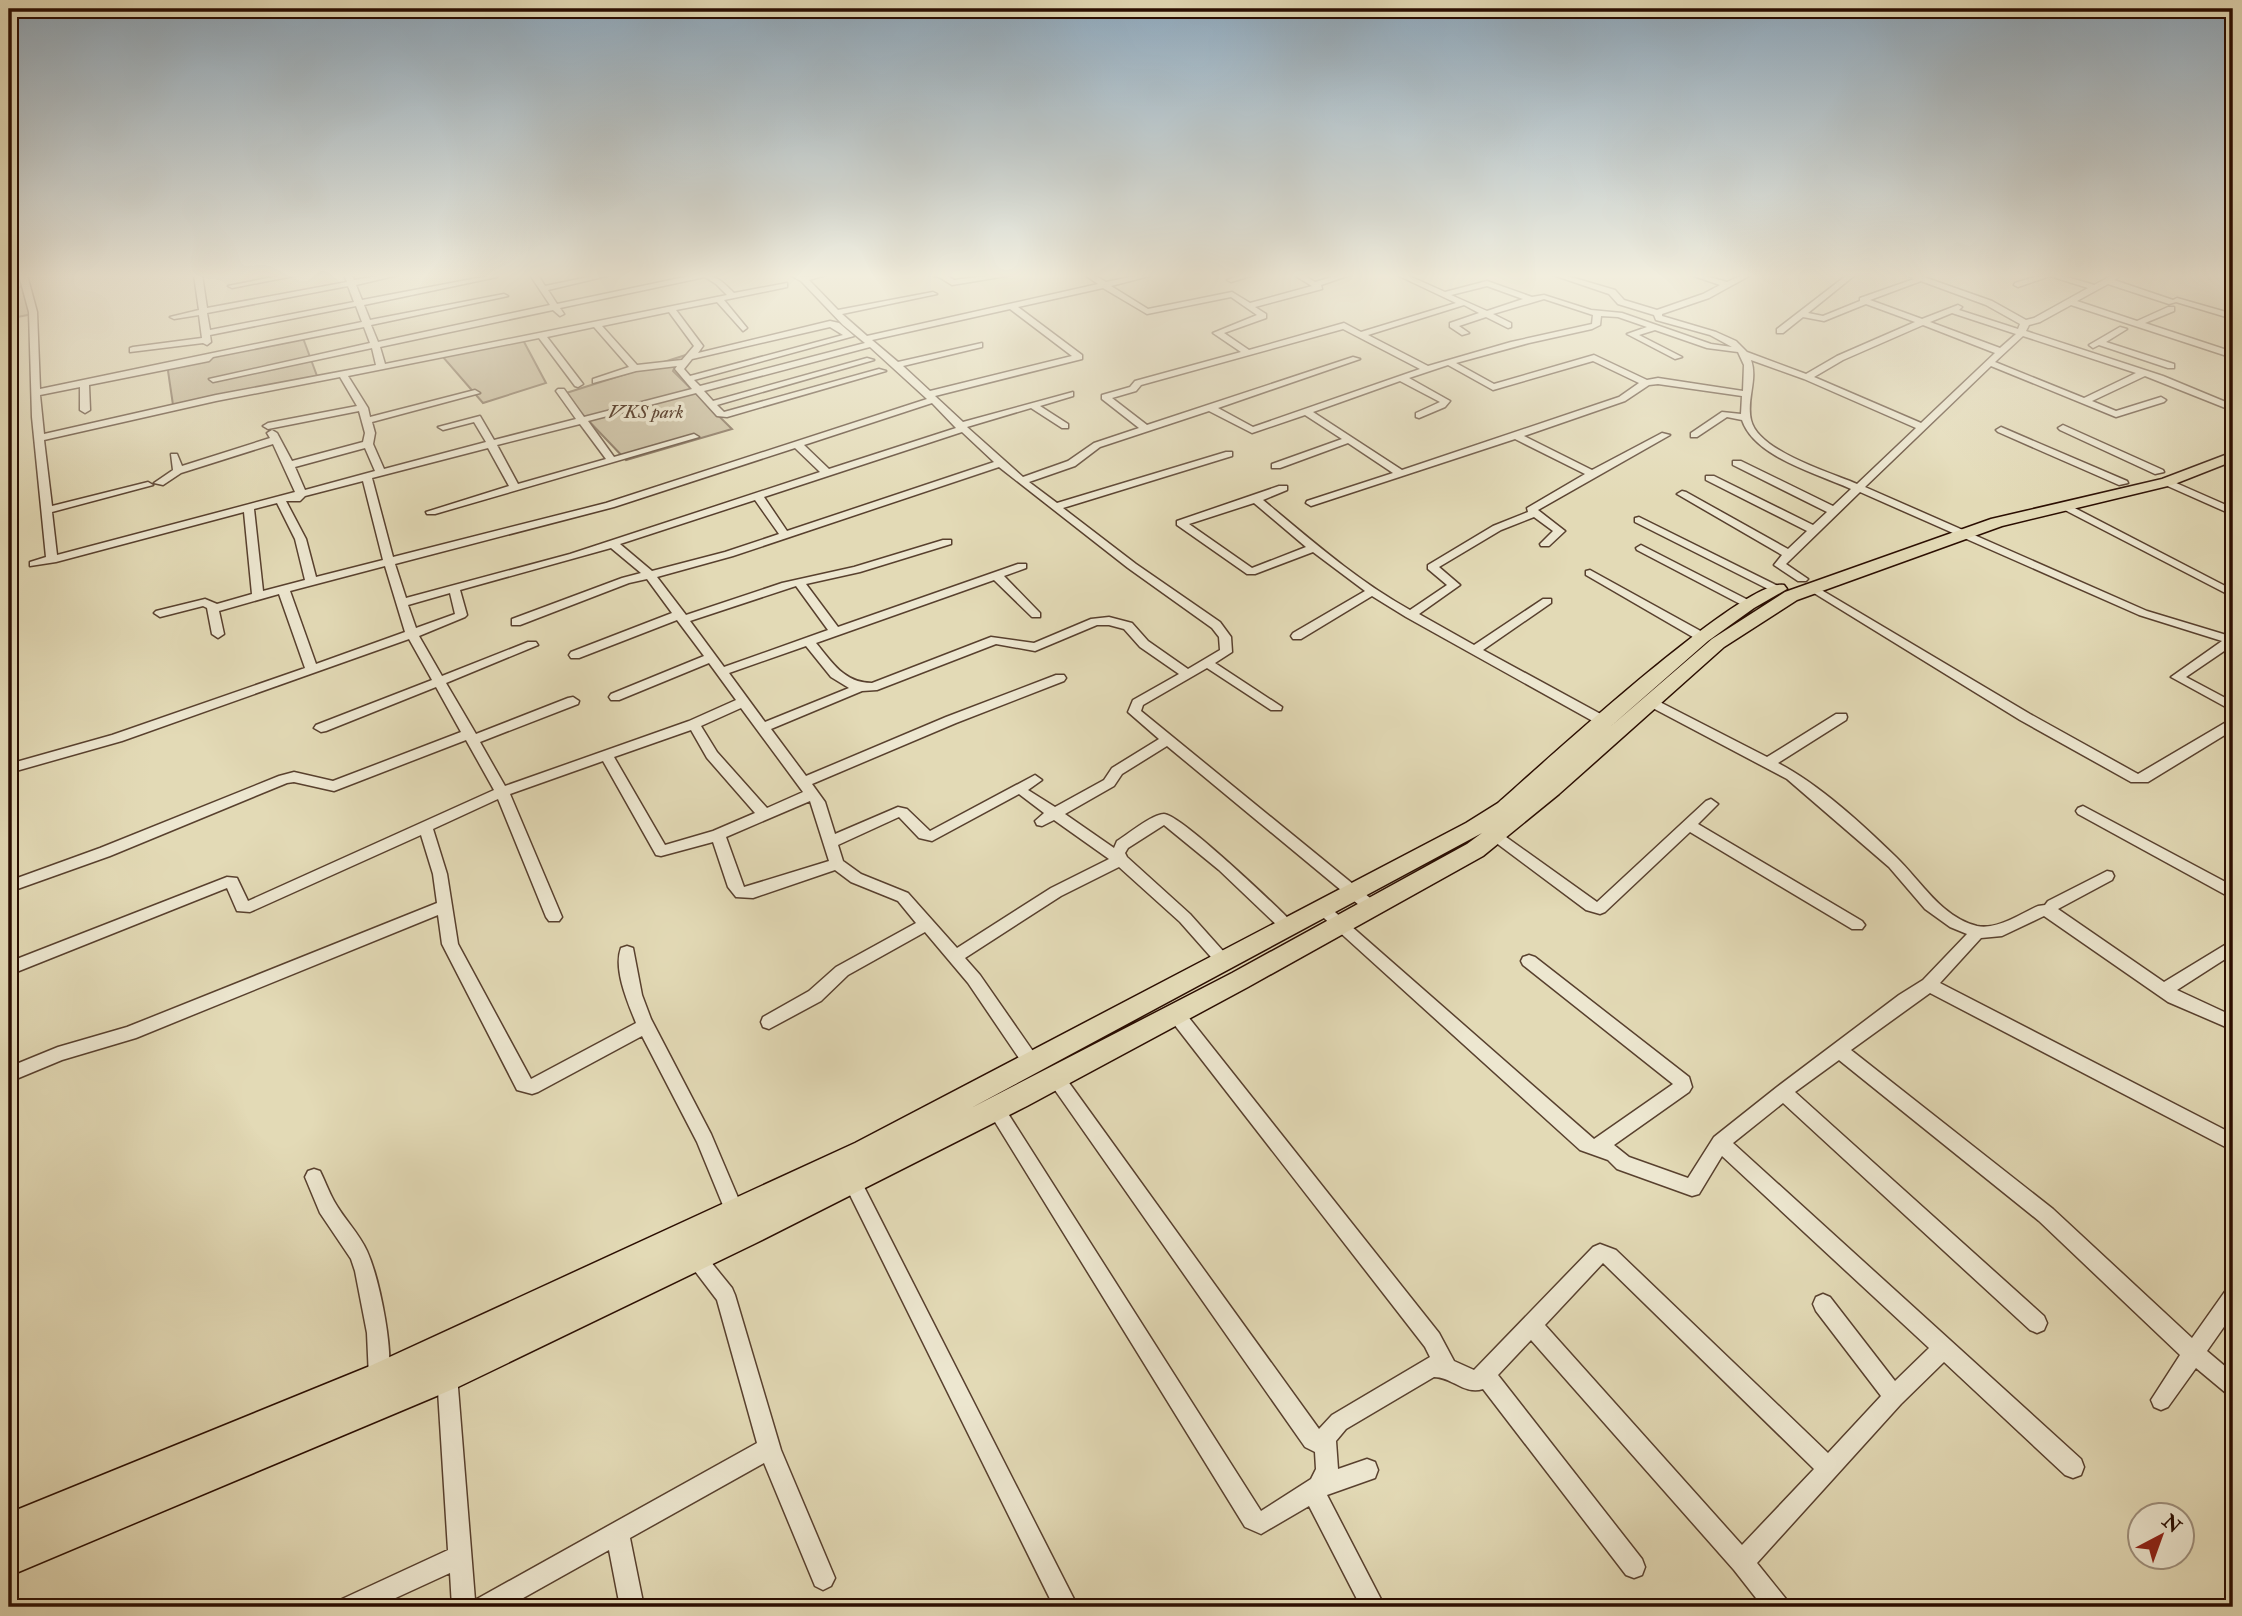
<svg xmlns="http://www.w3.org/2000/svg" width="2242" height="1616" viewBox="0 0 2242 1616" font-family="'IM FELL Double Pica',serif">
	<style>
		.green { fill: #c4b797; stroke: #77624c; stroke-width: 2 }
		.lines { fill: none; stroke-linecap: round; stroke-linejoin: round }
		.minor-casing { stroke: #58402e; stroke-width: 3 }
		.primary-casing { stroke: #2a0d01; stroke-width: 3 }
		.minor { fill: #ede7d0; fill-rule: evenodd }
		.primary { fill: #e3dab6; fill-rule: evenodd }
		.labels { text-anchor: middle; stroke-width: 7; stroke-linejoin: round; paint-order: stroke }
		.far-park-label { font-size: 19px; font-style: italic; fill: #604836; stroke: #ede7d0 }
	</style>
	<rect width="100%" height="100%" fill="#e3dab6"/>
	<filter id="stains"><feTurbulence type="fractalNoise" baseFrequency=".00286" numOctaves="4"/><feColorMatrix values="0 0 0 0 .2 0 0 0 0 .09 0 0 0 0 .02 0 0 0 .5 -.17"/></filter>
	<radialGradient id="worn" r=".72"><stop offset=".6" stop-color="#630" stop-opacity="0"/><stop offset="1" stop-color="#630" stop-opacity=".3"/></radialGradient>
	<g class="green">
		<path d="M25,286L33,314L12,318L9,290Z"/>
		<path d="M303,338L317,376L173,405L167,364Z"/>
		<path d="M523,340L546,383L483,403L442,356Z"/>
		<path d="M692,353L676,364L673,371L732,429L626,460L563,394Z"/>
	</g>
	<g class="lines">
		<g class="minor-casing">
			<g id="minor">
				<path d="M19,275H27L37,312L40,389L362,322L356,306L210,335L211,342L207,345L203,343L130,352V348L133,347L202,338L199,315L174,319L170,317L199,310L194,275H202L207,308L347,282L344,275H352L354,280L383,275H398L356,285L362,300L493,275L497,277L364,305L370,320L504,294L508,296L371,325L378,342L550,305L530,275H538L545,286L598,275H611L548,290L557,304L694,275C716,275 719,278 734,293L787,283V287L724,300L747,328L743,331L717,302L676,310L703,346L698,353L830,321L839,323L854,336L694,380L700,386L865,343L843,325L801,281L790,275L805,277L826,275L809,280L838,310L933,292L937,294L842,314L867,336L1098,284L1085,275H1094L1106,282L1140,275H1153L1111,286L1148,309L1232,292L1250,303L1312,286L1294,275H1303L1315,282L1339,275H1350L1321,285L1322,289L1255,307L1266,314V318L1224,333L1249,350L1344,323L1361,332L1456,303L1397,275H1407L1445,292L1487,281L1532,297L1544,295L1591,310L1622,313L1711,344L1732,347L1710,335L1656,320L1654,315L1618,304L1609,294L1553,275H1564L1615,290L1624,300L1657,310L1703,294L1720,285L1691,275H1702L1727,282L1742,275H1751L1709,298L1662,314V316L1716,332L1736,341L1747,352L1806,374L1837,356L1915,322L1866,304L1824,321L1803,317L1783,333H1777V329L1847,275H1855L1808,313L1823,316L1860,301V298L1914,279L1907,275H1918L1992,301L2026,320L2034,318L2088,288L2050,276L2018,287L2014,285L2015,283C2050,271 2059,274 2094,285L2113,275H2122L2114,280L2173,300L2177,298L2233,314V319L2176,302L2169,304L2108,284L2077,301L2137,321L2168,307H2174V311L2145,323L2233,352V358L2071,305L2040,322L2029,325L2026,331L2163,376L2233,405V411L2145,376L2092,401L2116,411L2161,397L2166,400L2164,402L2116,417L1991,366L1865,487L2147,611L2233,637V645L2186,677L2233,702V711L2171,677L2222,641L2139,615L1860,492L1786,564L1808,579L1806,581H1798L1774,565L1782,555L1677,494L1682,491L1686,492L1788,549L1807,531L1706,480V476H1714L1813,525L1827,512L1733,465V461H1741L1833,506L1851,489C1818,474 1754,457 1742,420L1727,417L1697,437H1691V433L1722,412L1741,414L1742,396L1658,384L1649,385L1625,401L1524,436L1592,470L1662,433L1670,435L1538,510L1565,531L1549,546H1541L1540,544L1553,531L1534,517L1501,530L1439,567L1460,585L1419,614L1474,645L1543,599H1551V603L1483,650L1608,718L1609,721L1608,724H1598L1406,617L1372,596L1301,639H1293L1291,636L1293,633L1365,591L1313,552L1255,574H1247L1177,525V521L1279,486H1287V490L1263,500C1310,539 1356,580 1410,610L1447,585L1428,569V565L1493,526L1528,512L1527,508L1585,474L1515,439L1311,506L1306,503L1307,501L1393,473L1348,443L1280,468H1272V464L1342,439L1305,415L1252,433L1209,411L1100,447L1075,466L1029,482L1057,503L1226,452H1232V456L1063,508L1136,564L1220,622L1231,637L1232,652L1215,663L1282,707L1281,710H1271L1207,668L1143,705L1141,711L1375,902L1378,906L1375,910H1365L1167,746L1122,774L1114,786L1065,814L1114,848L1117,841C1127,835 1152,814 1164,814C1180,814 1275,905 1292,922L1295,926L1292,930H1282L1219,870L1164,825L1128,848L1125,853L1127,857L1190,914L1232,961L1230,965L1224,967L1218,965L1180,922L1119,867L1061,896L965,958L980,975L1037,1057L1039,1062L1037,1067L1031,1069L1025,1067L968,983L925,932L848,975L821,1001L769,1029L763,1027L761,1022L763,1017L809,991L836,967L916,923L898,901L851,882L835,870L753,898L736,897L728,887L713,842L661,856L656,855L603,761L510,794L562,917L559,921H549L546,917L498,799L433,829L447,874L458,944L531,1079L636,1023C628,1003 613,969 621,948L627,946L633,948L642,995L651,1019L711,1134L745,1214L743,1220L736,1223L729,1220L697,1142L642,1036L538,1092L532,1094L517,1090L442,944L438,915L136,1038L62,1060L9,1082V1067L58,1047L127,1027L437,903L433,874L421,835L250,912L237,911L227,888L9,975V962L227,877L237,878L248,901L494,790L466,740L334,791L294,782L287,783L110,856L9,892V881L100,848L279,776L294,772L333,781L461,732L436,687L326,731L321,732L314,728L316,725L432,680L409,639L122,741L9,773V764L112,735L305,668L279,594L219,611L224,634L218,638L212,634L207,608L203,606L160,617L154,613L156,611L205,599L217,604L252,594L244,512L56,562L30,566V562L46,557L32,417L29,312ZM705,277L716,284L727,295L385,364L380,347L553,310L560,316L564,314L560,308ZM1921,281L1986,305L2020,324L2018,329L1959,310L1962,307L1958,305L1922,319L1870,300ZM348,286L354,302L210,330L207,313ZM1487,286L1523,299L1487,311L1451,295ZM1103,288L1147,314L1231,297L1257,315L1213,333L1241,352L1135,381L1130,387L1102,395V399L1139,428L1094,443L1068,461L1023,477L967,427L1031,408L1062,428H1068V424L1040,406L1073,396V392L963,422L935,396L1082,359V355L1018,307ZM1544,299L1593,315L1592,324L1511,342L1428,366L1368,335L1464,305L1479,313L1450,323V327L1462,335L1469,333L1459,326L1486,317L1508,328L1511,327V323L1493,314ZM1010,309L1072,356L930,391L903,366L982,347V343L898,362L872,340ZM669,312L694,346L682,360L637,365L602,326ZM1952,313L2016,334L2000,348L1930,322ZM1601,316L1618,317L1647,327L1627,334L1675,359L1682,357L1639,335L1655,330L1707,348L1738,352L1744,365L1743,391L1658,378L1647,380L1594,355L1494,384L1456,363L1529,343L1592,329L1600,325ZM1923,325L1995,353L1921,423L1814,377L1843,360ZM364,327L370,343L209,379L213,382L372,348L376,365L216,395L44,434L40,395L80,387V410L85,413L90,410L89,385L209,361L213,357ZM594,327L629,367L593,379V383L636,371L677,366L675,369L692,389L584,417L564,389H558L556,391L576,419L494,440L480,416L438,427L443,430L474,422L486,442L384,469L373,444L375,433L372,422L480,393L475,390L370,417L368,408L348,376L539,338L575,386L578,387L583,384L547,337ZM830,327L843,335L690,376L684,369L692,359ZM1343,329L1420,369L1253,427L1218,408L1360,359L1353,357L1147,425L1112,398L1136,391L1141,385ZM2023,336L2136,373L2084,398L1995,362ZM870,347L927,399L606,503L393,557L372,478L488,448L509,486L426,512L427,514H435L699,437L694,434L614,457L588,421L696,393L717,416L727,417L886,371L879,369L724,412L717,405L874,360L867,358L713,401L704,391ZM1751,360L1804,379L1916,428L1857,484C1829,472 1758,451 1751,420C1746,399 1758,380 1751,360ZM1593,361L1639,383L1619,397L1402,470L1313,412L1400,381L1440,402L1416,413V417L1419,418L1445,407L1450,401L1409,378L1448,365L1493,390ZM340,377L357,406L268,423L263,426L268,429L359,411L365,433L363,442L292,461L277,433L272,430L267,433L270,438L182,466L177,454H171L173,470L154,483L163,485L181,473L273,444L295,492L57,555L52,512L153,485L148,482L52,506L44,440L216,401ZM932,403L956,428L829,469L804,445ZM580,424L606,459L518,484L497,445ZM962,432L994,462L787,531L764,497ZM365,448L375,471L305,490L295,467ZM795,448L820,472L570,554L406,598L395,564L614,507ZM999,467L1128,568L1212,628L1219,637L1220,650L1188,669L1148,641L1132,623L1109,617L1091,619L1034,643L991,637L872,683C844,683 832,662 816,643L994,580L1032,617H1040V613L1004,576L1026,568V564H1018L838,627L806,584L860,572L951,544V540H943L854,567L782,583L686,615L657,577L733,556ZM363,481L383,560L316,577L306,539L286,501H300L305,496ZM755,500L779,534L725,552L652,571L620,544ZM277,503L295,539L305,580L263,591L254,509ZM1254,503L1306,547L1252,568L1189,524ZM611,548L641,573L622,578L512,619V625H520L629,583L647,579L672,613L571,652L569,655L571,658H579L677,620L704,656L611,694L609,697L611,700H619L709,663L736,700L689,721L505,786L480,742L578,704L579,701L573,697L568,698L476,734L446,683L538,645L536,642H528L442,676L419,636L465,617L467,615L460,590ZM385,566L405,632L316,664L290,591ZM796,586L828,630L724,667L690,621ZM450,593L455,614L416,628L408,605ZM1097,625H1109L1124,629L1140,647L1179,674L1133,700L1128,712L1159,739L1112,768L1104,780L1055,807L1028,790L1042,780L1035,775L930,831L907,809L898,807L835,834L825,802L812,784L956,723L1064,681L1066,678L1064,675H1056L946,717L806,776L771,729L862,691L877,690L996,644L1035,651ZM806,646L831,677L849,688L765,722L729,673ZM741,708L803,792L767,808L717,752L701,726ZM691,730L707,758L755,813L713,831L665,845L614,757ZM1019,794L1044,813L1035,821L1037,825L1042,826L1054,820L1109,859L1051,888L957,948L908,893L861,874L843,861L838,845L899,817L919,838L932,841ZM810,801L829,861L744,887L726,837Z"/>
				<path d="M283,275H299L232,288L228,286Z"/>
				<path d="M929,275H946L954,280L994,275H1012L952,285L939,277Z"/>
				<path d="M1242,275H1254L1231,282L1227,280Z"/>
				<path d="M2120,327L2127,329L2106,342L2174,364V368H2168L2099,345L2093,348L2089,345Z"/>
				<path d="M2063,425L2163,470L2164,472L2155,474L2060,430L2058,428Z"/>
				<path d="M2001,427L2127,481L2128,483L2119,485L1998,432L1996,430Z"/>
				<path d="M2167,479L2233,508V515L2163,484V480Z"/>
				<path d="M2065,503L2233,590V597L2061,508V504Z"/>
				<path d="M1639,517L1780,587L1782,589L1776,592L1772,591L1635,522V518Z"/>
				<path d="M1641,545L1752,602L1754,604L1752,606H1744L1637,550L1636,548Z"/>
				<path d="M1590,570L1706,634L1708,637L1702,641L1698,640L1586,575V571Z"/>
				<path d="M1813,585L2030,714L2138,774L2228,721L2233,720V730L2148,782H2131L2020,720L1809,590V586Z"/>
				<path d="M1652,698L1767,757L1836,714H1846L1847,717L1846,720L1778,763C1820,785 1862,824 1896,857C1921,881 1941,917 1977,926C1998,930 2020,914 2038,906L2045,905L2048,901L2107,871L2112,872L2114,876L2112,880L2058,909L2164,982L2233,940V954L2177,990L2233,1016V1030L2168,1002L2044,916L2002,936L1981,938L1940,983L2233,1134V1151L1930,993L1851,1050L2053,1209L2192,1338L2226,1290L2233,1287V1314L2207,1351L2233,1373V1396L2226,1393L2196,1368L2168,1407L2161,1410L2154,1407L2151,1400L2180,1355L2039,1221L1839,1060L1795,1092L2044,1316L2047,1323L2044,1330L2037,1333L2030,1330L1783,1103L1733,1143L2081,1459L2084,1467L2081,1475L2073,1478L2065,1475L1944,1362L1901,1404L1757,1563L1786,1599L1790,1607H1763L1734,1570L1531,1340L1498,1375L1642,1559L1645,1567L1642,1575L1634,1578L1626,1575L1483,1389C1464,1395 1452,1377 1434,1377L1346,1429L1336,1441L1338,1469L1367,1459L1375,1462L1378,1470L1375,1478L1327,1495L1385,1607H1361L1309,1506L1261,1534L1245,1527L987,1109L990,1104L996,1101L1002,1104L1261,1511L1311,1479L1316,1469L1315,1452L1305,1447L1050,1083L1047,1078L1050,1073L1056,1071L1062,1073L1319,1429L1332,1415L1430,1357L1425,1347L1170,1019L1168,1014L1170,1009L1176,1007L1182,1009L1439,1333L1454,1361L1474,1370L1593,1247L1600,1244L1616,1250L1828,1453L1881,1396L1816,1311L1813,1304L1816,1297L1823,1294L1830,1297L1895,1381L1929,1348L1722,1156L1699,1194L1692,1196L1617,1169L1608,1160L1580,1150L1314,909L1317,905H1327L1594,1139L1673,1084L1523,965L1521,961L1523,957L1529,955L1535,957L1689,1077L1692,1087L1689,1092L1614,1145L1629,1157L1688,1178L1714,1137L1777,1087L1899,995L1923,980L1967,934L1950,927L1925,909L1889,867L1787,779L1647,705L1646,702L1647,699ZM1603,1263L1814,1469L1742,1545L1545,1325Z"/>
				<path d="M1711,799L1718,804L1698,824L1862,921L1865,925L1862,929H1852L1690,832L1605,912L1600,914L1586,910L1487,836L1489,832H1499L1597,902L1706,801Z"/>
				<path d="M2083,806L2233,886V899L2078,814L2076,811L2078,808Z"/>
				<path d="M314,1169L320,1171C325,1181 329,1192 334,1201C344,1219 359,1233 367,1251C379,1277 397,1361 386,1385L379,1388L372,1385L369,1378L367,1333L355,1271L351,1259L320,1213L305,1177L308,1171Z"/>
				<path d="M852,1173L858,1175L1078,1607H1054L846,1187L843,1181L846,1175Z"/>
				<path d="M695,1249L702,1251L732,1288L735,1295L781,1450L835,1578L831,1586L823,1590L815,1586L764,1463L630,1538L644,1607H620L609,1550L507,1607H452L450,1573L376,1607H338L342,1599L448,1550L437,1375L440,1368L447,1365L454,1368L457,1375L475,1600L757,1443L717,1300L685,1258L688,1251Z"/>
			</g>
		</g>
		<g class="primary-casing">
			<path id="primary" d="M2233,452V461L2172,485L2002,526L1797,600L1724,647L1559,794L1483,856L1248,987L1027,1106L754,1244L458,1387L9,1576V1513L370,1366L855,1143L1466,823L1498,803C1537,769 1746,576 1784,585L1787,589L1754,608L1708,641L1610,727L1712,639L1785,592L1991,519L2162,479ZM1482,833L1467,844L1232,973L971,1108Z"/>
		</g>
		<use href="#minor" class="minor"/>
		<use href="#primary" class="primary"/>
	</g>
	<linearGradient id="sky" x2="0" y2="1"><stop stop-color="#8da7bb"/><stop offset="0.55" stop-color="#f2eede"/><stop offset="1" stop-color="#f2eede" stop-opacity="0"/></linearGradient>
	<rect width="2242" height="501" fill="url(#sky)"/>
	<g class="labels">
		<g class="far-park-label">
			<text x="646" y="418">VKS park</text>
		</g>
	</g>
	<rect width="2242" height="1616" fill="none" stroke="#e3dab6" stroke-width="35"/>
	<rect x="10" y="10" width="2221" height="1595" fill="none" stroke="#2a0d01" stroke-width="3.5"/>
	<rect x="18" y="18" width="2207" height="1581" fill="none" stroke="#2a0d01" stroke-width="2"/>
	<g transform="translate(2161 1536) rotate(41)"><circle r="33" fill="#ede7d0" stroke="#9f907d" stroke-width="2"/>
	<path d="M0-5L12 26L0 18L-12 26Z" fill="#8f2418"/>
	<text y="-10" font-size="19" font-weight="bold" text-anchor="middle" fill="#2a0d01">N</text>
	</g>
	<rect width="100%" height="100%" filter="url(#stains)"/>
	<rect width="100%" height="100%" fill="url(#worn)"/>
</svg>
